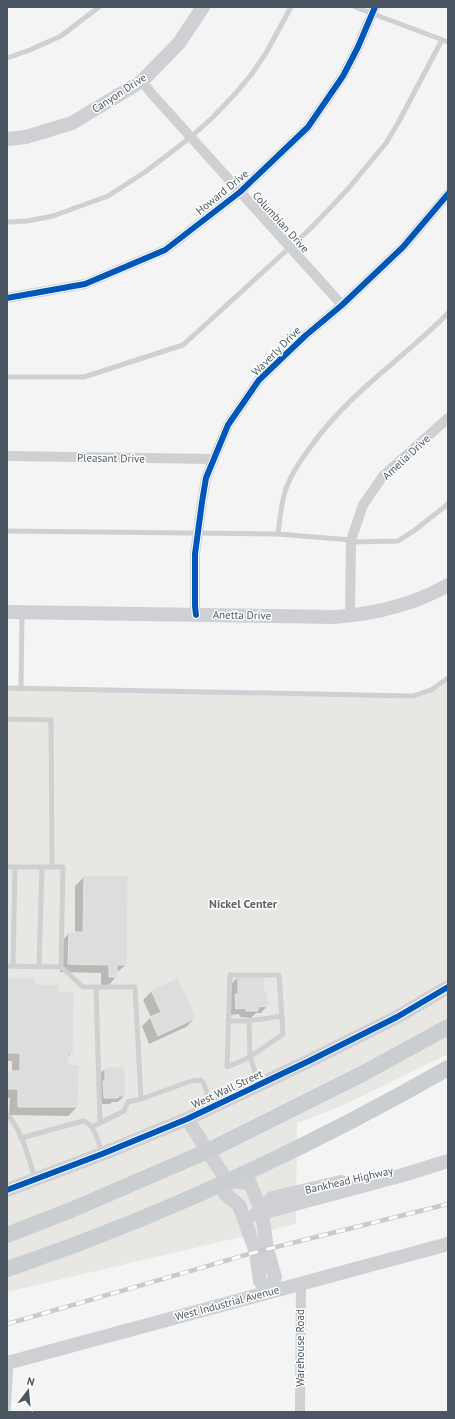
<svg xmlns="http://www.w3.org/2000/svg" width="455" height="1419" viewBox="0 0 455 1419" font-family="'PT Sans',sans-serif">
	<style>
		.commercial { fill: #e8e7e3 }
		.shadow { fill: #0003 }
		.building { fill: #ddddde; stroke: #e5e6e7 }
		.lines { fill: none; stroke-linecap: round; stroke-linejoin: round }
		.lane { stroke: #ced0d2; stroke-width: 5 }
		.street { stroke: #ced0d2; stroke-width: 10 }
		.secondary { stroke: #ced0d4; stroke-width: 14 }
		.primary { stroke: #caced1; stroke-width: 16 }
		.rail-casing { stroke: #c9cacc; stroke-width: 4.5 }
		.rail { stroke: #fff; stroke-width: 3; stroke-dasharray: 9; stroke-linecap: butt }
		.cycleway-casing { stroke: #fff; stroke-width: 8 }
		.cycleway { stroke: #0057b8; stroke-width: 6 }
		.labels { text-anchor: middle; stroke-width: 3; stroke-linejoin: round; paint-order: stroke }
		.street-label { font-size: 11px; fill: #4a5661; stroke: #fff }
		.neighbourhood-label { font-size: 12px; font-weight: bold; fill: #5f6368; stroke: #fff }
	</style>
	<rect width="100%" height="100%" fill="#f4f4f4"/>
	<path class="commercial" d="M448,679V1054L352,1101L329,1111L297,1123L296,1224L7,1292V690L422,696Z"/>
	<g class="shadow">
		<path d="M84,877L126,965L116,973V977L108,986H101V973L60,972L61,942L69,933H75V886Z"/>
		<path d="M238,977L264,994L267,1006L261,1013H256L251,1018L240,1017L239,1014L229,1015L231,984Z"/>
		<path d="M7,979L34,985L72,1053L67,1058V1065L77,1107L68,1116L9,1115L10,1098H7V1072H12V1061H7Z"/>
		<path d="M152,991L195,1018L186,1027L149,1044L142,1026L151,1017L143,1000Z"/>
		<path d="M106,1068L124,1096L118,1102H112L110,1104H97L99,1074Z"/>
	</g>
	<g class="building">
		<path d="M84,876H128L127,965H117V977H109V965L68,964L69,932H83Z"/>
		<path d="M238,976H264L265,993H268V1006L258,1007V1011H246L245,1008L236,1009L235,994H238Z"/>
		<path d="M7,978H35V984L59,985V992H74L73,1054H68V1064L79,1065L78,1107H18V1089H7V1071H20V1053H7Z"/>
		<path d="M178,978L196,1018L158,1036L150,1017L161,1012L151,990Z"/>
		<path d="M105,1067H125V1096H118V1098H104L103,1081H105Z"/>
	</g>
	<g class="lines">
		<g class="lane">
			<path d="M355,7L448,42"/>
			<path d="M7,58L30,50L61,36L99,7"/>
			<path d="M7,222L27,221L53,216L108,196L145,172L191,137L213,117L235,94L251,75L266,53L291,7"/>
			<path d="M7,377H84L183,345L311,228L348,189L386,143L398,123L442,40"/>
			<path d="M7,531L278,534L351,540"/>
			<path d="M278,534C280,518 281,501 287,486C292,473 300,461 309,449C332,416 363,388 394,362C412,346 431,331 448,313"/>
			<path d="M352,542L398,541L415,530L448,504"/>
			<path d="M7,688L413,696L431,690L448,678"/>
			<path d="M21,689L22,613"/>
			<path d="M7,719L51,720L52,867"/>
			<path d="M7,867H63L61,967L7,966"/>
			<path d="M13,966L15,867"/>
			<path d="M39,967L42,867"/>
			<path d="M61,967L83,987H135L141,1099"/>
			<path d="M96,987L100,1123"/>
			<path d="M228,1021H249"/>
			<path d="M259,1084L250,1057L283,1034L279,975H230L227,1067L250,1057L249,1021L282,1016"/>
			<path d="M7,1115C21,1127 29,1160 35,1178"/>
			<path d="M92,1127L124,1111L128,1102L141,1099L191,1081L200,1080L203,1082L212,1106"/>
			<path d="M21,1138L83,1121C95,1124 98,1142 102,1153"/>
			<path d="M8,1412L11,1363"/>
		</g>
		<g class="street">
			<path d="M142,81L152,94L342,305"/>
			<path d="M7,298L85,284L165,250L240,192L308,127L343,76L358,47L375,7"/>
			<path d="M7,456L214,459"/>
			<path d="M196,615L195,606V554L202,502L206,478L228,425L259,380L305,336L342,305L403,247L448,194"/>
			<path d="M350,616L351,540L363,505L383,476L448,418"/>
			<path d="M300,1412L301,1284"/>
		</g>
		<g class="secondary">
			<path d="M7,139L26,137L72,123L142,81L179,43L203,7"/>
			<path d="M7,612L335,617C375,614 413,605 448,585"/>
			<path d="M187,1119L227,1181L225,1194L239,1205L256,1252L260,1281L270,1291L275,1277L267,1249L262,1213L250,1183L227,1181"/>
			<path d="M7,1190L102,1154L187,1119L309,1061L397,1017L448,987"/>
			<path d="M262,1213L272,1198L341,1182"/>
			<path d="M254,1215L403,1175L448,1161"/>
			<path d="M7,1363L448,1244"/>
		</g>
		<g class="primary">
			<path d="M7,1235L71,1210L208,1151L364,1073L448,1027"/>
			<path d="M7,1269C160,1217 308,1148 448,1068"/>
		</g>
		<g class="rail-casing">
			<path id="rail" d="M7,1324L256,1252L448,1204"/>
		</g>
		<use href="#rail" class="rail"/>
		<g class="cycleway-casing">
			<g id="cycleway">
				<path d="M7,298L85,284L165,250L240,192L308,127L343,76L358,47L375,7"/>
				<path d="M196,615L195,606V554L202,502L206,478L228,425L259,380L305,336L342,305L403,247L448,194"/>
				<path d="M7,1190L102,1154L187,1119L309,1061L397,1017L448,987"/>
			</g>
		</g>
		<use href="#cycleway" class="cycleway"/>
	</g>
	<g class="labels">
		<g class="street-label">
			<text transform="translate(119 93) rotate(-33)" y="4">Canyon Drive</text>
			<text transform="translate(222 192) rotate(-39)" y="4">Howard Drive</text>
			<text transform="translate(281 222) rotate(48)" y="4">Columbian Drive</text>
			<text transform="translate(276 351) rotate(-45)" y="4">Waverly Drive</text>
			<text transform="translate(406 457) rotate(-43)" y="4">Amelia Drive</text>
			<text transform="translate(111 458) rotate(1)" y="4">Pleasant Drive</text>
			<text transform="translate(242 615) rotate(1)" y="4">Anetta Drive</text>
			<text transform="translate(227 1089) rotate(-25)" y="4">West Wall Street</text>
			<text transform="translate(349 1180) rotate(-13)" y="4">Bankhead Highway</text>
			<text transform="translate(227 1303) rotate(-15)" y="4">West Industrial Avenue</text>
			<text transform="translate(300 1348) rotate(-90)" y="4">Warehouse Road</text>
		</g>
		<g class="neighbourhood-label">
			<text x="243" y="908">Nickel Center</text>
		</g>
	</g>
	<rect width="455" height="1419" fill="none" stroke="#4a5661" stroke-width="16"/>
	<g transform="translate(28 1391) rotate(16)" stroke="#ffffff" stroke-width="3" paint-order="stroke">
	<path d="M0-3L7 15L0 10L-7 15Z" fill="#4a5661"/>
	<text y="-6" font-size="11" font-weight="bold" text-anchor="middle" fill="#4a5661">N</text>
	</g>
</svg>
